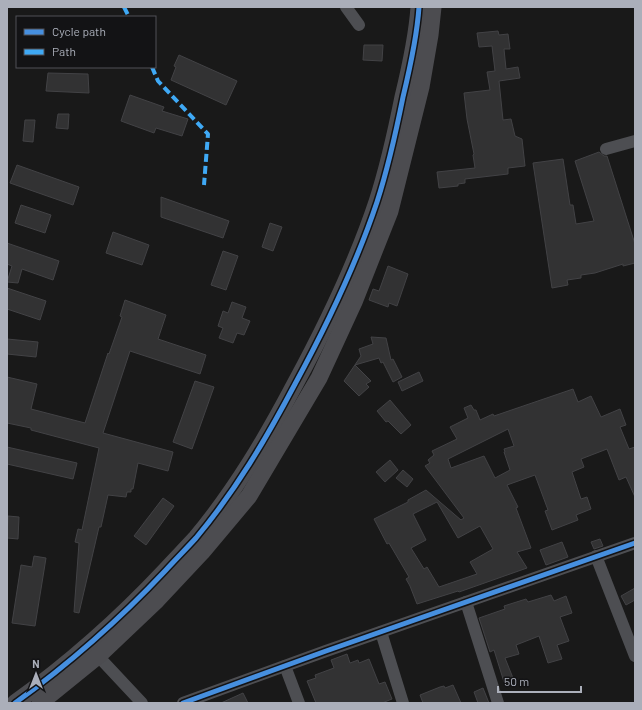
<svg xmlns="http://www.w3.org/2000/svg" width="642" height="710" viewBox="0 0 642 710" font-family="Barlow,sans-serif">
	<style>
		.building { fill: #323233; stroke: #424245; fill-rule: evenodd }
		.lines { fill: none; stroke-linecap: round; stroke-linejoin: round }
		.street { stroke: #4d4e52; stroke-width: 12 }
		.secondary { stroke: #4c4c50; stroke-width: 17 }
		.quiet { stroke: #3fa9f5; stroke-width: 4; stroke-dasharray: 8 4; stroke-linecap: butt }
		.cycleway-casing { stroke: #131315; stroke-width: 8 }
		.cycleway { stroke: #468fdf; stroke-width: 5 }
	</style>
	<rect width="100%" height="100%" fill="#191919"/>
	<g class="building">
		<path d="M498,31L499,35L508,34L510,49H504L506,69L518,67L520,78L499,81L503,120L511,119L515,136L522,139L525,166L508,168V174L465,179V183L458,184V186L439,188L437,172L475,168L473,155L474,154L467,119L464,93L490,90L487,72L495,71L492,46L479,47L477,33Z"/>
		<path d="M364,45H383L382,61L363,60Z"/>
		<path d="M179,55L237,81L226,105L171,80L176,67L174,66Z"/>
		<path d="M48,73L88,74L89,93L46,91Z"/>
		<path d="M130,95L164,107L162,111L188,119L182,136L156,128L154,133L121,121Z"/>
		<path d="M58,114H69L68,129L56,128Z"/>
		<path d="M25,120H35L33,142L23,141Z"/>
		<path d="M599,152L604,156H607L635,244V263L623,266V264L595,273L581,275V278L567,280L568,285L552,288L533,163L563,159L570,205H573L576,224L594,221L575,161Z"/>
		<path d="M17,165L79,187L73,205L10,183Z"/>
		<path d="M161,197L229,221L223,238L161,217Z"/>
		<path d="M21,205L51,215L45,233L15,223Z"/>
		<path d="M270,223L282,227L273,251L262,247Z"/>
		<path d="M113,232L149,245L142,265L106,253Z"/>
		<path d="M7,243L59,261L53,280L22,269L18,283L7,282L12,266L7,264Z"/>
		<path d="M223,251L238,256L226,290L211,285Z"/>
		<path d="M388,266L408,274L397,306L389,303L388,307L369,300L373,289L379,291Z"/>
		<path d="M7,288L46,301L40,320L7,309Z"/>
		<path d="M125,300L166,315L158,339L206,355L200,374L130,351L103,433L173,452L168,471L138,463L133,489H131V492H127L126,497L108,495L101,527H99L79,613L74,612L79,543L75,542L78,529L82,530L99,448L31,430V428L7,423V377L37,384L31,409L85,423L108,353L109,354L122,317L120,316Z"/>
		<path d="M232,302L246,307L242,318L250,321L244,335L237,333L233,343L219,338L223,328L218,326L223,311L228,313Z"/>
		<path d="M371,337L386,338L391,360L393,359L402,377L393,382L383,362L381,363L379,358L355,365L371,381L366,384L369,387L359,396L344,381L361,356L359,349L373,344Z"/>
		<path d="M7,339L38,342L36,357L7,354Z"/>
		<path d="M419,372L423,381L402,391L398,382Z"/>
		<path d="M195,381L214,387L192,449L173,442Z"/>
		<path d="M573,389L578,402L591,396L601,417L620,409L626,425L620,427L629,449L635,447V497L626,477L619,480L607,449L581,459L584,467L572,472L581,499L587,497L591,509L576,515L578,520L552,530L545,511L548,510L535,475L507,485L518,507L516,508L531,548L517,552L527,568L459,592L458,591L417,604L410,586L406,579L409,577L389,543L387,544L374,519L408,502V500L426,490L461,520L464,518L425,466L430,463L428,460L434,455L432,451L457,439L450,427L468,418L464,408L471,405L474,410H476L480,420L493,414L494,416ZM508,429L514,446L504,449L505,452H504L510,470L495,478L484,456L451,468L448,459ZM437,502L458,538L480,526L493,549L470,562L477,574L439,587L427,567L424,569L411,548L426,540L413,514Z"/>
		<path d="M390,400L411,425L401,434L388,421L386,422L377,411Z"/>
		<path d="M7,447L77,463L73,479L7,464Z"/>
		<path d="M390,460L398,470L385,482L376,472Z"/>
		<path d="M403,470L413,479L407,487L396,478Z"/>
		<path d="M163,498L174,506L146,545L134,536Z"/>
		<path d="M8,516L19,517L18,539L7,538Z"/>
		<path d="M600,539L603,546L594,549L591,542Z"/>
		<path d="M562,542L568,557L546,565L540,550Z"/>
		<path d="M34,556L46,558L35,626L12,623L21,565L32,567Z"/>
		<path d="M635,588V600L626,605L621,596Z"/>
		<path d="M551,595L554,601L566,596L572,613L560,617L569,641L557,645L562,659L548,663L539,636L516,645L519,654L505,658L513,678L504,682L494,650L490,652L479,618L505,609L504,606L526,599L528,602Z"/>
		<path d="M347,654L350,663L358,660L359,663L369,659L379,684L385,682L392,699L382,703H316L307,681L316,678L315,675L334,668L331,660Z"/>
		<path d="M453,685L461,703H423L420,695L440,687L444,686L445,688Z"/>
		<path d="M483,688L489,703H478L474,692Z"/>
		<path d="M243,693L248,703H221Z"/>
	</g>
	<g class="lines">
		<g class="street">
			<path d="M346,7L359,25"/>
			<path d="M606,149L635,141"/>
			<path d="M596,556L635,656"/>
			<path d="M466,602L498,703"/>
			<path d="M381,632L403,703"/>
			<path d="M98,656L142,703"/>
			<path d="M285,666L299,703"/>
			<path d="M183,703L326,651L635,543"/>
		</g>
		<g class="secondary">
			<path d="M15,703C69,664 119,620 165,571C175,560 186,549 196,538C236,490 266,439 295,384C327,325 356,265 377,202C388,168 396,132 403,97C410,68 417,37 419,7"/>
			<path d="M40,703L98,656L157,600L202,552L249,496L319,378L354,302L390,211L421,87L430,35L433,7"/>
		</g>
		<g class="quiet">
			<path d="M124,7L129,17"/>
			<path d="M152,67L158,81L208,134L204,185"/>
		</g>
		<g class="cycleway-casing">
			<g id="cycleway">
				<path d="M15,703C69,664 119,620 165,571C175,560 186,549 196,538C236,490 266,439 295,384C327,325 356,265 377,202C388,168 396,132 403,97C410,68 417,37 419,7"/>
				<path d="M183,703L326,651L635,543"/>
			</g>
		</g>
		<use href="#cycleway" class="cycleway"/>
	</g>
	<rect width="642" height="710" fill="none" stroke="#abafba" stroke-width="16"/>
	<rect x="16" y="16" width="140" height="52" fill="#131315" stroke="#505157"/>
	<rect x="24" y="29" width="20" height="6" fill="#468fdf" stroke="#505157"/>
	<text x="52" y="36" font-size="12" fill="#abafba">Cycle path</text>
	<rect x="24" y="49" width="20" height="6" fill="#3fa9f5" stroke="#505157"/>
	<text x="52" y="56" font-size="12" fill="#abafba">Path</text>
	<g transform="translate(36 674)" stroke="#131315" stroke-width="3" paint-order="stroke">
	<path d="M0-3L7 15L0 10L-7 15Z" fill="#abafba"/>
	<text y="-6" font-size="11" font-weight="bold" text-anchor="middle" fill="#abafba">N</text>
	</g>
	<path d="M498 686v6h83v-6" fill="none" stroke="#abafba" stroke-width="2"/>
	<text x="504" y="686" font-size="12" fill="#abafba" stroke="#131315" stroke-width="3" paint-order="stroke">50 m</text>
</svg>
